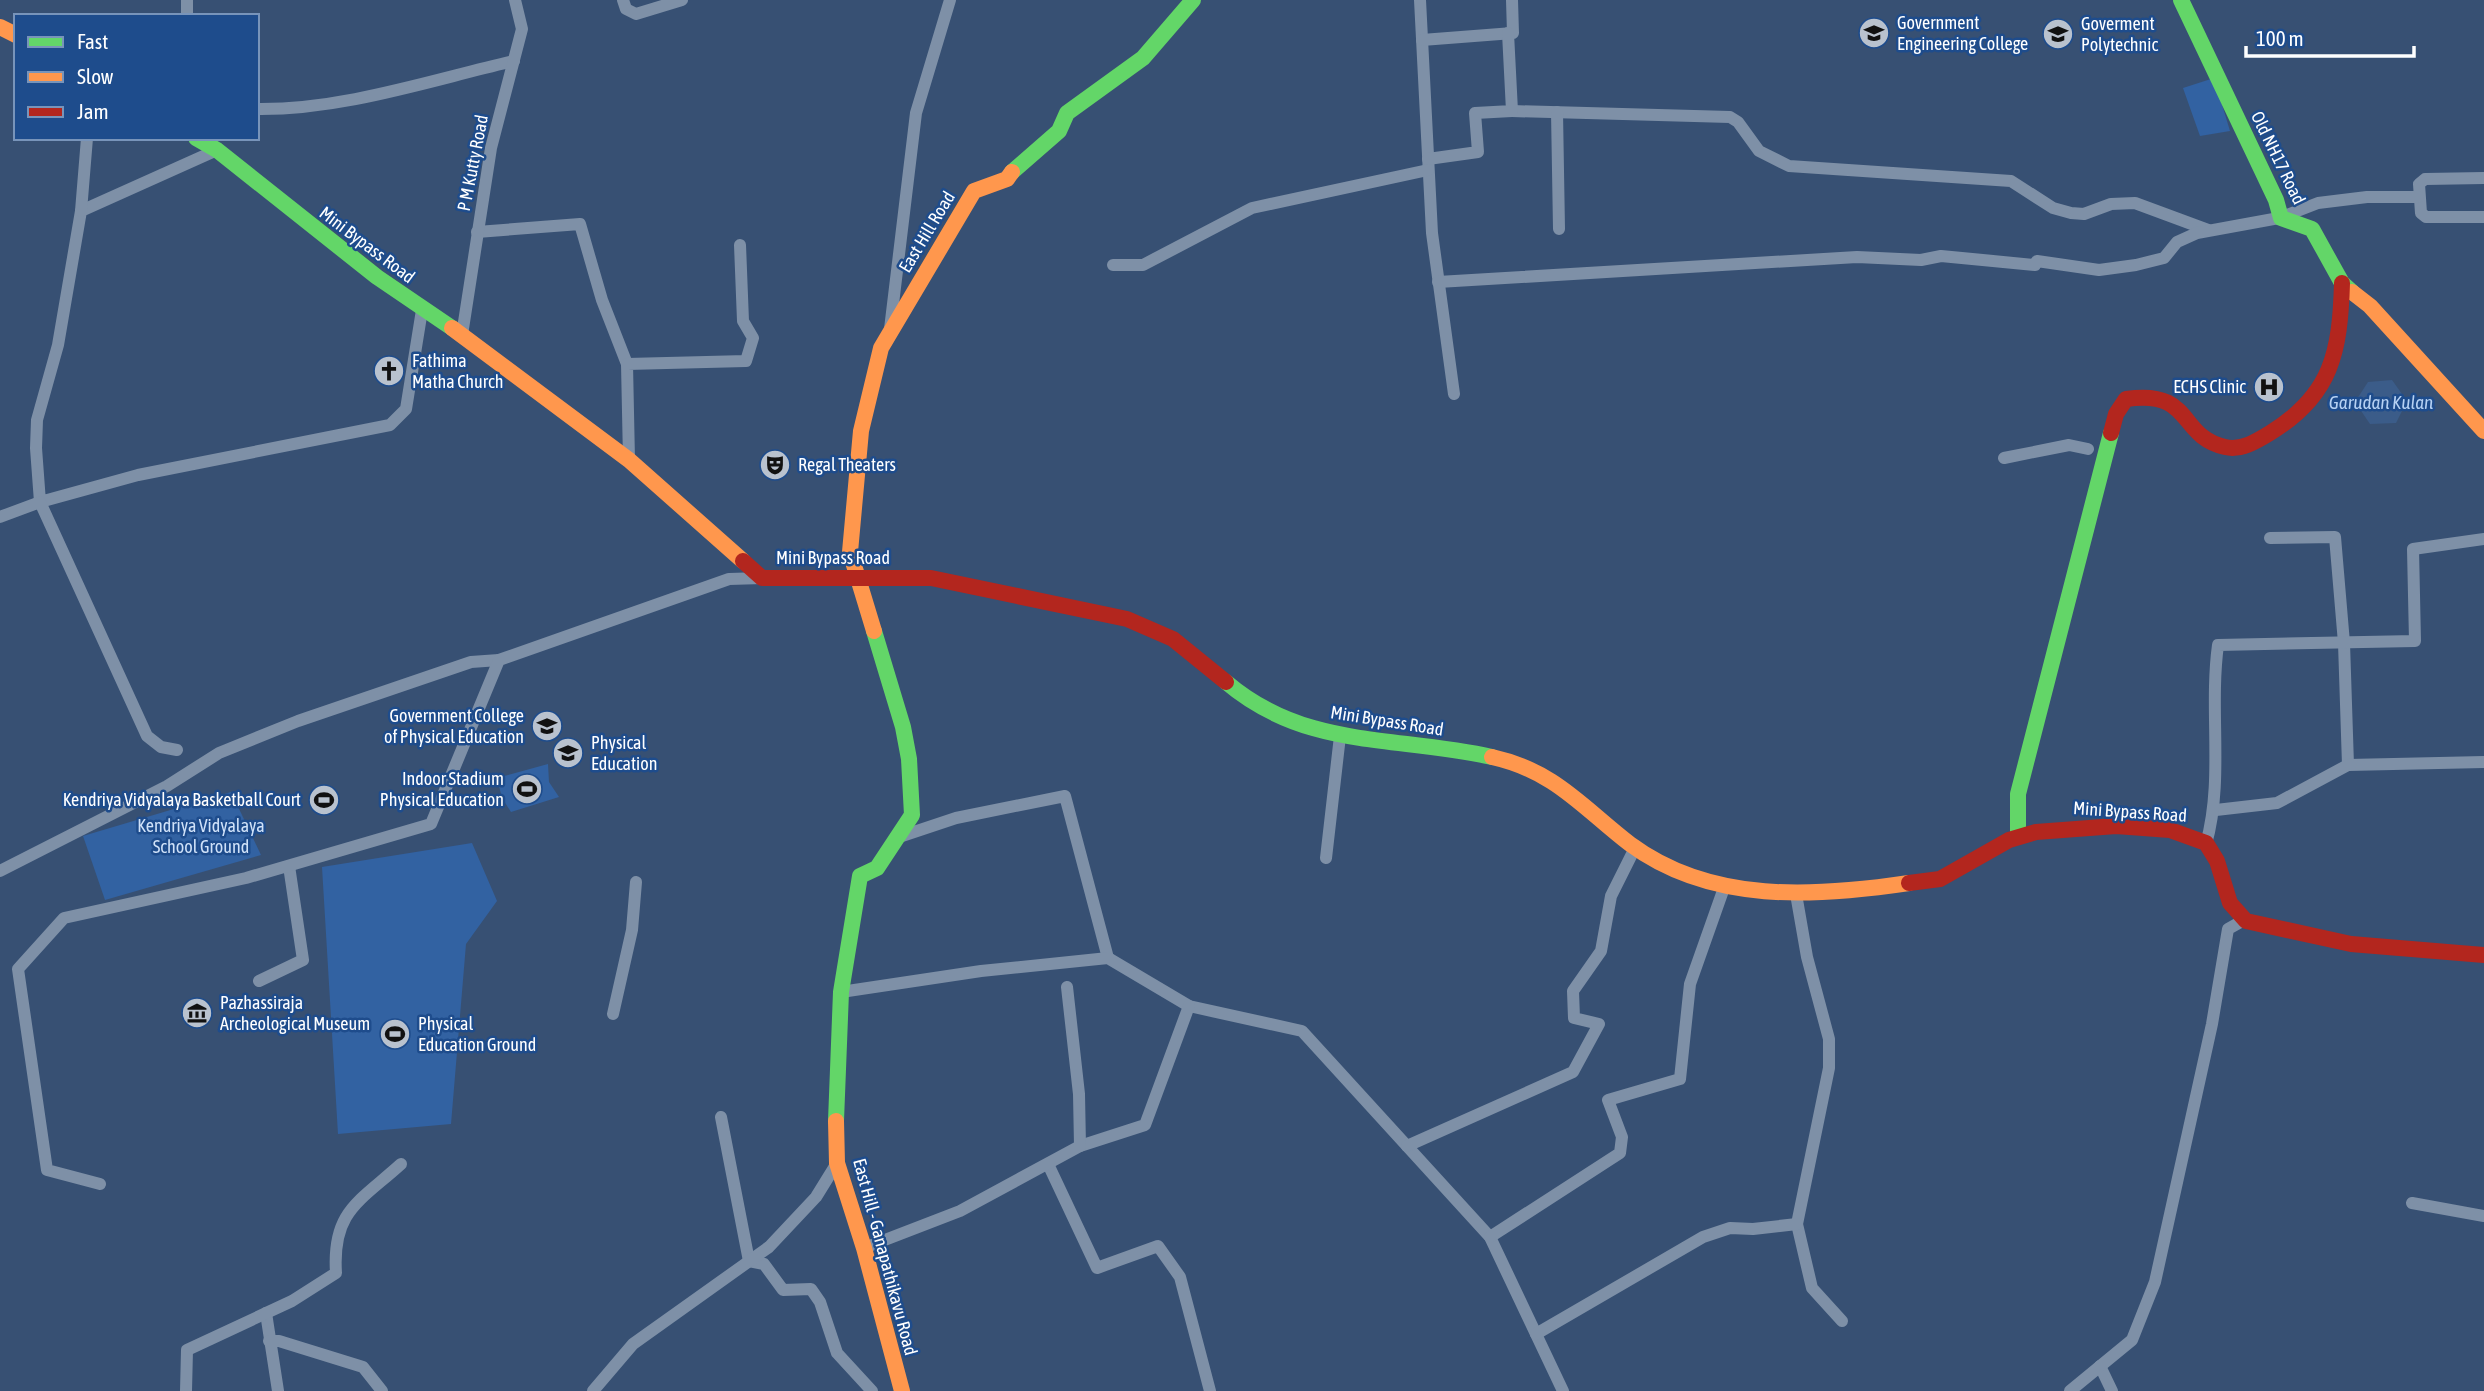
<svg xmlns="http://www.w3.org/2000/svg" width="2484" height="1391" viewBox="0 0 2484 1391" font-family="'Asap Condensed',sans-serif">
	<style>
		.green { fill: #3262a2 }
		.water { fill: #3b5c89 }
		.lines { fill: none; stroke-linecap: round; stroke-linejoin: round }
		.street { stroke: #7e90a7; stroke-width: 12 }
		.fast { stroke: #63d668; stroke-width: 16 }
		.slow { stroke: #ff974d; stroke-width: 16 }
		.jam { stroke: #b3261e; stroke-width: 16 }
		.labels { text-anchor: middle; stroke-width: 5; stroke-linejoin: round; paint-order: stroke }
		.poi-label { font-size: 18px; fill: #fff; stroke: #1e4c8c; text-anchor: start }
		.street-label { font-size: 18px; fill: #fff; stroke: #1e4c8c }
		.park-label { font-size: 18px; fill: #d0e2f9; stroke: #1e4c8c }
		.water-label { font-size: 19px; font-style: italic; fill: #b6d1f3; stroke: #1e4c8c }
	</style>
	<rect width="100%" height="100%" fill="#375073"/>
	<g class="green">
		<path d="M2214,78L2230,131L2200,136L2183,88Z"/>
		<path d="M548,764L549,782L559,797L511,812L502,798L497,778Z"/>
		<path d="M231,792L261,855L105,900L83,836Z"/>
		<path d="M472,843L497,901L466,944L451,1124L338,1134L322,867Z"/>
	</g>
	<path class="water" d="M2392,380L2407,401L2396,423L2370,424L2355,402L2368,382Z"/>
	<g class="lines">
		<g class="street">
			<path d="M623,0L626,9L636,14L682,0"/>
			<path d="M1420,0L1432,233L1454,394"/>
			<path d="M187,16V0"/>
			<path d="M1422,40L1513,33L1512,0"/>
			<path d="M257,109C343,110 431,80 514,61"/>
			<path d="M1512,111L1730,117L1738,122L1759,151L1789,166L2011,181L2053,208L2071,213L2084,214L2111,204L2135,203L2208,230"/>
			<path d="M1557,112L1559,229"/>
			<path d="M217,150L81,211L58,345L37,420L36,448L40,502L138,475L390,425L406,409L422,310"/>
			<path d="M1428,159L1478,152L1475,113L1512,111L1508,33"/>
			<path d="M2484,178L2425,179L2419,184L2421,213L2426,217H2484"/>
			<path d="M81,211L87,138"/>
			<path d="M477,232L580,224L602,300L627,364"/>
			<path d="M1113,265H1143L1252,208L1428,170"/>
			<path d="M1438,282L1857,257L1921,260L1941,256L2035,265L2037,261L2099,270L2136,265L2164,258L2177,242L2197,233L2279,218L2318,203L2367,197H2418"/>
			<path d="M890,329L916,113L950,0"/>
			<path d="M462,335L491,148L522,29L515,0"/>
			<path d="M2004,458L2069,445L2088,449"/>
			<path d="M629,460L627,364L746,361L753,338L743,321L740,245"/>
			<path d="M0,517L40,502L147,736L161,747L177,750"/>
			<path d="M2270,538L2335,537L2344,643L2348,765"/>
			<path d="M2216,810L2277,803L2348,765L2484,762"/>
			<path d="M899,837L956,818L1065,796L1108,958"/>
			<path d="M2206,844C2224,780 2209,711 2218,645L2415,641L2413,549L2484,539"/>
			<path d="M1326,858L1340,736"/>
			<path d="M0,871L167,786L219,753L298,721L471,662L499,660"/>
			<path d="M1796,894L1807,957L1829,1039V1068L1797,1224L1812,1288L1842,1321"/>
			<path d="M259,981L303,960L289,866"/>
			<path d="M841,992L981,971L1108,958L1189,1006L1302,1031L1490,1237L1563,1391"/>
			<path d="M613,1014L632,930L636,882"/>
			<path d="M721,1117L749,1261L764,1264L783,1290L811,1289L820,1302L837,1353L872,1391"/>
			<path d="M1080,1146L1145,1125L1189,1006"/>
			<path d="M1407,1146L1573,1072L1599,1024L1574,1018L1573,991L1601,951L1611,896L1636,846"/>
			<path d="M1048,1164L1097,1268L1158,1246L1180,1277L1210,1391"/>
			<path d="M100,1184L47,1170L18,969L64,918L246,878L431,824L499,660L729,579L762,578"/>
			<path d="M2412,1203L2484,1216"/>
			<path d="M1490,1237L1620,1153L1622,1137L1608,1100L1680,1079L1690,984L1725,885"/>
			<path d="M864,1248L960,1211L1080,1146L1079,1094L1067,987"/>
			<path d="M266,1313L278,1391"/>
			<path d="M1536,1334L1703,1237L1730,1228L1753,1229L1797,1224"/>
			<path d="M269,1341H279L363,1367L382,1391"/>
			<path d="M2100,1366L2112,1391"/>
			<path d="M186,1391L187,1350L292,1301L336,1273C332,1211 359,1202 401,1164"/>
			<path d="M593,1391L633,1344L769,1247L816,1197L837,1163"/>
			<path d="M2070,1391L2132,1340L2155,1282L2212,1024L2228,929L2244,920"/>
		</g>
		<g class="fast">
			<path d="M2181,0L2276,200L2281,218L2312,229L2342,283L2352,292"/>
			<path d="M196,138L217,150L377,277L452,328"/>
			<path d="M1012,172L1059,131L1067,113L1143,58L1193,0"/>
			<path d="M1226,682C1306,750 1395,735 1492,757"/>
			<path d="M2018,836V794L2111,433"/>
			<path d="M836,1121L841,992L860,876L877,868L912,815L909,759L903,727L874,631"/>
		</g>
		<g class="slow">
			<path d="M0,27L16,35"/>
			<path d="M2352,292L2370,306L2484,431"/>
			<path d="M452,328L629,460L743,561"/>
			<path d="M874,631L850,552L861,431L881,348L974,191L1007,179L1012,172"/>
			<path d="M1492,757C1555,771 1582,807 1630,844C1711,904 1815,897 1909,883"/>
			<path d="M836,1121L837,1163L864,1248L902,1391"/>
		</g>
		<g class="jam">
			<path d="M2111,433L2116,414L2126,399C2194,389 2177,436 2225,447C2241,451 2257,441 2270,433C2332,395 2340,352 2342,283"/>
			<path d="M743,561L762,578H931L1127,619L1173,639L1226,682"/>
			<path d="M1909,883L1940,879L2009,840L2036,832L2116,826L2170,830L2206,843L2217,861L2230,903L2246,921L2351,944L2484,955"/>
		</g>
	</g>
	<defs>
		<g id="university-disc" transform="scale(1.575)"><circle r="9.5" fill="#b9c2ce" stroke="#1e4c8c"/><path d="M0-5L7-2L0 1L-7-2ZM-4 1L0 2.5L4 1V4Q0 6-4 4Z" fill="#111"/></g>
		<g id="church-disc" transform="scale(1.575)"><circle r="9.5" fill="#b9c2ce" stroke="#1e4c8c"/><path d="M-1.2-6h2.4v3.5h3.3v2.4h-3.3V6h-2.4V-.1h-3.3v-2.4h3.3Z" fill="#111"/></g>
		<g id="hospital-disc" transform="scale(1.575)"><circle r="9.5" fill="#b9c2ce" stroke="#1e4c8c"/><path d="M-5-5h3v3.5h4V-5h3V5h-3V1.5h-4V5h-3Z" fill="#111"/></g>
		<g id="theatre-disc" transform="scale(1.575)"><circle r="9.5" fill="#b9c2ce" stroke="#1e4c8c"/><path d="M-5-5.5Q0-4 5-5.5V0Q5 5 0 6Q-5 5-5 0ZM-3.3-2.5H-1v1.5H-3.3ZM1-2.5H3.3v1.5H1ZM-2.8 1Q0 5.5 2.8 1Z" fill="#111"/></g>
		<g id="stadium-disc" transform="scale(1.575)"><circle r="9.5" fill="#b9c2ce" stroke="#1e4c8c"/><path d="M0-5a6.5 5 0 1 0 0 10a6.5 5 0 1 0 0-10ZM-3.5-1.8h7v3.6h-7Z" fill="#111"/></g>
		<g id="museum-disc" transform="scale(1.575)"><circle r="9.5" fill="#b9c2ce" stroke="#1e4c8c"/><path d="M0-6L6-3V-2H-6V-3ZM-5-1h2V3h-2ZM-1-1h2V3h-2ZM3-1h2V3H3ZM-6 4H6V6H-6Z" fill="#111"/></g>
	</defs>
	<g fill-rule="evenodd">
		<use href="#university-disc" x="1874" y="33"/>
		<use href="#university-disc" x="2058" y="34"/>
		<use href="#church-disc" x="389" y="371"/>
		<use href="#hospital-disc" x="2269" y="387"/>
		<use href="#theatre-disc" x="775" y="465"/>
		<use href="#university-disc" x="547" y="726"/>
		<use href="#university-disc" x="568" y="753"/>
		<use href="#stadium-disc" x="527" y="789"/>
		<use href="#stadium-disc" x="324" y="800"/>
		<use href="#museum-disc" x="197" y="1013"/>
		<use href="#stadium-disc" x="395" y="1034"/>
	</g>
	<g class="labels">
		<g class="poi-label">
			<text x="1897" y="29">Government<tspan x="1897" dy="21">Engineering College</tspan></text>
			<text x="2081" y="30">Goverment<tspan x="2081" dy="21">Polytechnic</tspan></text>
			<text x="412" y="367">Fathima<tspan x="412" dy="21">Matha Church</tspan></text>
			<text x="2246" y="393" text-anchor="end">ECHS Clinic</text>
			<text x="798" y="471">Regal Theaters</text>
			<text x="524" y="722" text-anchor="end">Government College<tspan x="524" dy="21">of Physical Education</tspan></text>
			<text x="591" y="749">Physical<tspan x="591" dy="21">Education</tspan></text>
			<text x="504" y="785" text-anchor="end">Indoor Stadium<tspan x="504" dy="21">Physical Education</tspan></text>
			<text x="301" y="806" text-anchor="end">Kendriya Vidyalaya Basketball Court</text>
			<text x="220" y="1009">Pazhassiraja<tspan x="220" dy="21">Archeological Museum</tspan></text>
			<text x="418" y="1030">Physical<tspan x="418" dy="21">Education Ground</tspan></text>
		</g>
		<g class="street-label">
			<text transform="translate(2278 158) rotate(64)" y="6">Old NH17 Road</text>
			<text transform="translate(473 163) rotate(-79)" y="6">P M Kutty Road</text>
			<text transform="translate(927 232) rotate(-59)" y="6">East Hill Road</text>
			<text transform="translate(367 245) rotate(37)" y="6">Mini Bypass Road</text>
			<text x="833" y="564">Mini Bypass Road</text>
			<text transform="translate(1387 721) rotate(9)" y="6">Mini Bypass Road</text>
			<text transform="translate(2130 812) rotate(4)" y="6">Mini Bypass Road</text>
			<text transform="translate(885 1257) rotate(75)" y="6">East Hill - Ganapathikavu Road</text>
		</g>
		<g class="park-label">
			<text x="201" y="832">Kendriya Vidyalaya<tspan x="201" dy="21">School Ground</tspan></text>
		</g>
		<g class="water-label">
			<text x="2381" y="409">Garudan Kulan</text>
		</g>
	</g>
	<rect x="14" y="14" width="245" height="126" fill="#1e4c8c" stroke="#7894ba" stroke-width="2"/>
	<rect x="28" y="37" width="35" height="10" fill="#63d668" stroke="#7894ba" stroke-width="2"/>
	<text x="77" y="49" font-size="21" fill="#ffffff">Fast</text>
	<rect x="28" y="72" width="35" height="10" fill="#ff974d" stroke="#7894ba" stroke-width="2"/>
	<text x="77" y="84" font-size="21" fill="#ffffff">Slow</text>
	<rect x="28" y="107" width="35" height="10" fill="#b3261e" stroke="#7894ba" stroke-width="2"/>
	<text x="77" y="119" font-size="21" fill="#ffffff">Jam</text>
	<path d="M2246 46v10h168v-10" fill="none" stroke="#ffffff" stroke-width="3.5"/>
	<text x="2256" y="46" font-size="21" fill="#ffffff" stroke="#1e4c8c" stroke-width="5" paint-order="stroke">100 m</text>
</svg>
